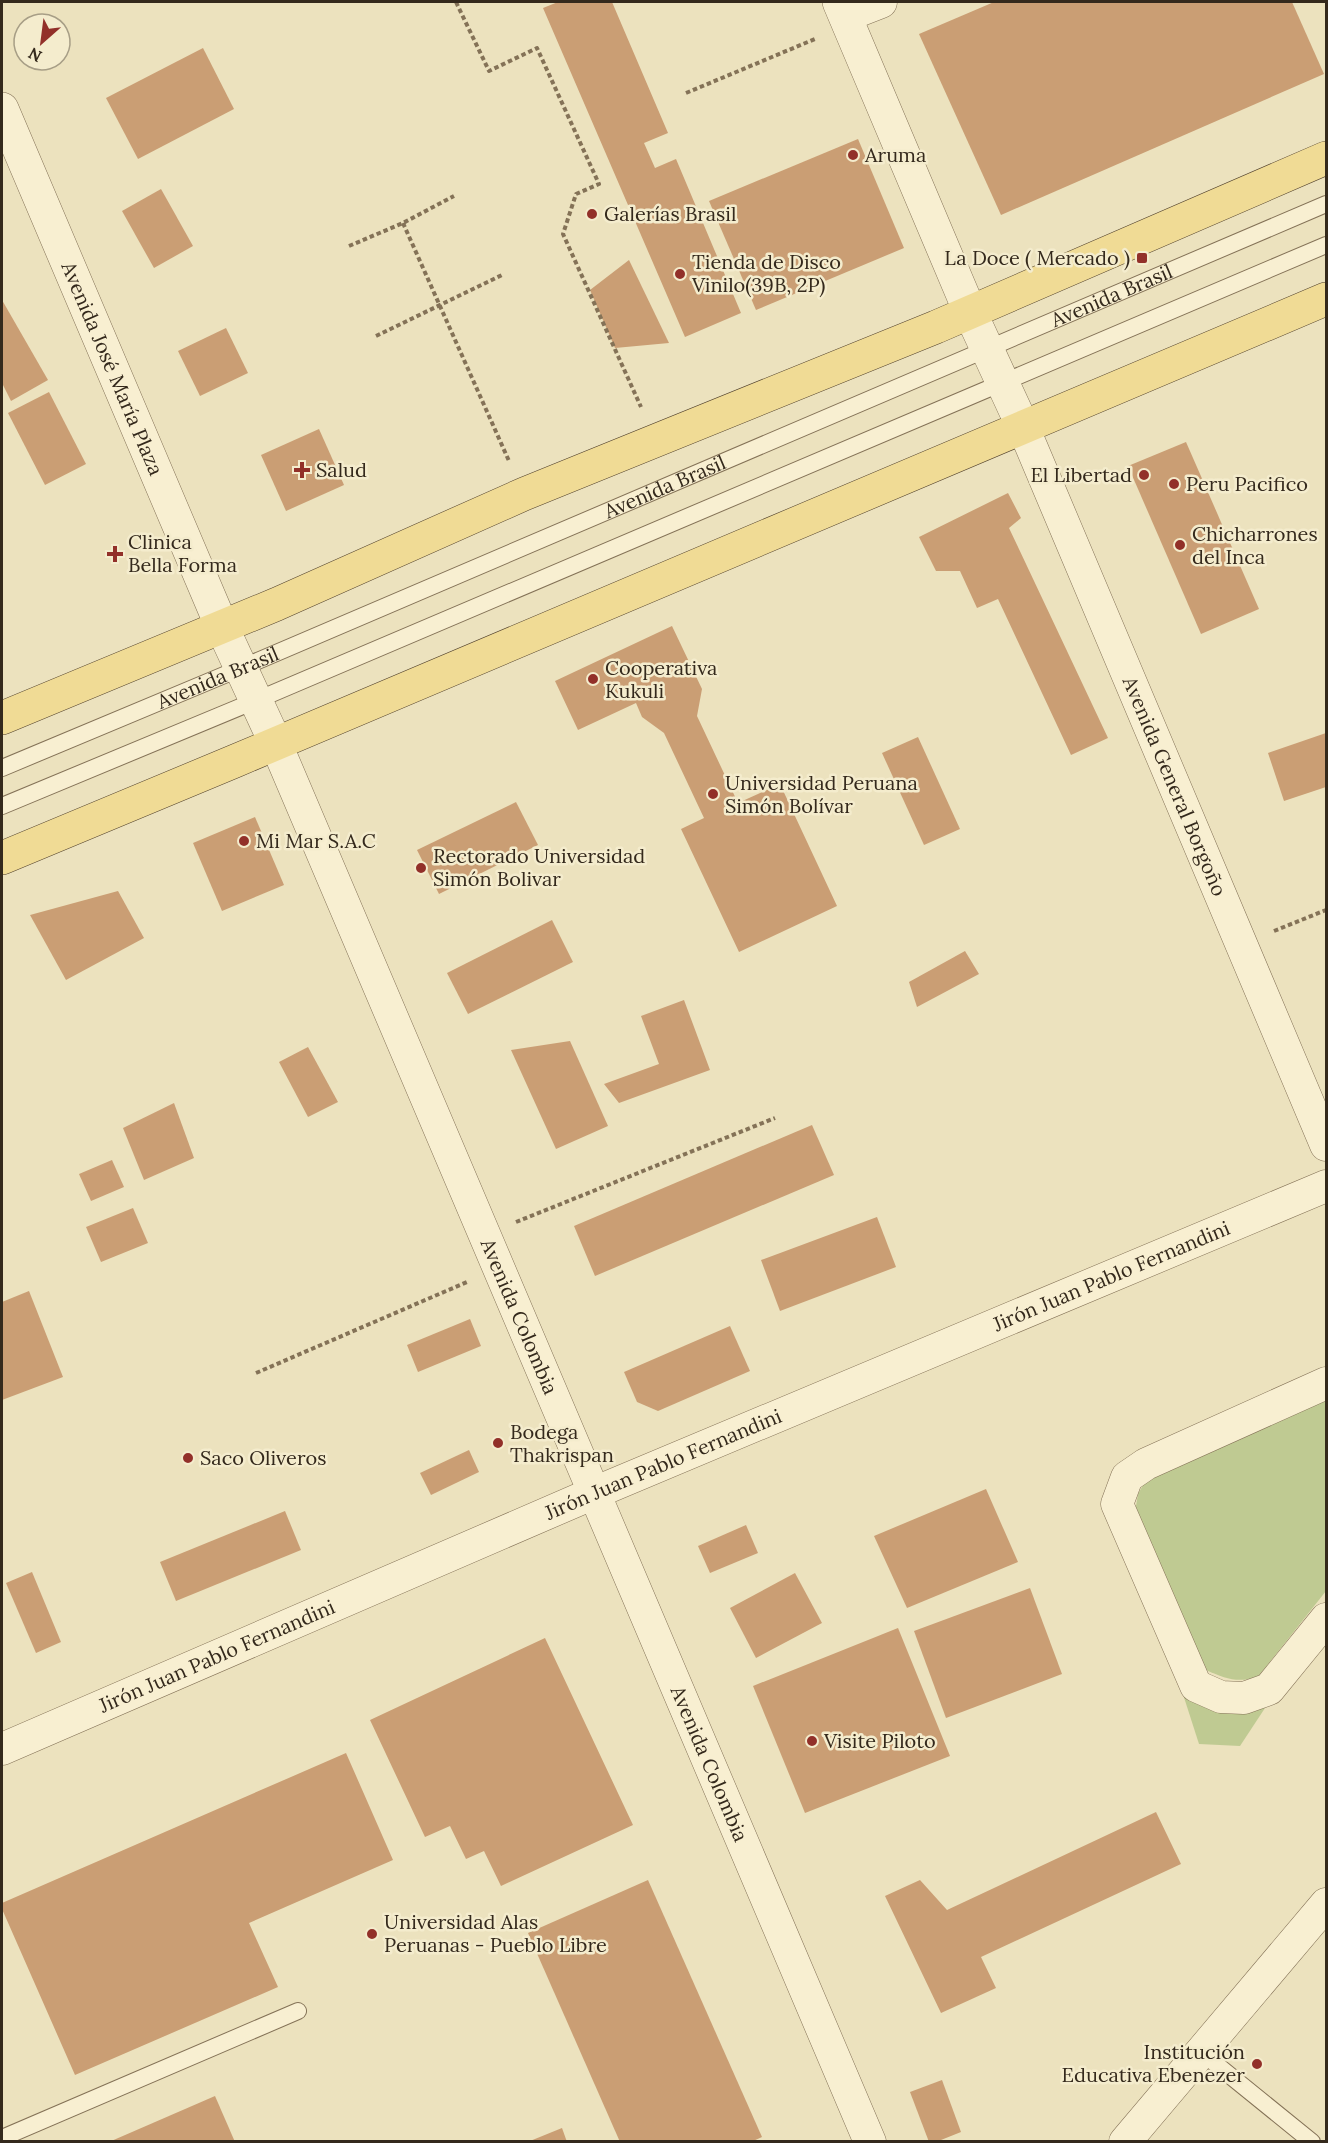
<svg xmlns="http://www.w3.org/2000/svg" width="1328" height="2143" viewBox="0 0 1328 2143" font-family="Lora,serif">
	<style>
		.green { fill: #bfca92 }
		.building { fill: #ca9e74 }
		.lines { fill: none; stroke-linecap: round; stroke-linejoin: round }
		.service-casing { stroke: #847257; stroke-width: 18 }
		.minor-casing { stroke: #847257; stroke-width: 33 }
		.tertiary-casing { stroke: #847257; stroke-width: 34 }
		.primary-casing { stroke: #51402c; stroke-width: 34 }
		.path { stroke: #847257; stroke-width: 4; stroke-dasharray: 4.5 3; stroke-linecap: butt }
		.service { stroke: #f8efd1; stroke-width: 16 }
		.minor { stroke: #f8efd1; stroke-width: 32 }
		.tertiary { stroke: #f8efd1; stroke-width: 33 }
		.primary { stroke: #f0db95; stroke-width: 33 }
		.poi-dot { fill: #923029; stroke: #f4eccd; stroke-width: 2 }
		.labels { text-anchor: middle; stroke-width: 5; stroke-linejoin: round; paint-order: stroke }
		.poi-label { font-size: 20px; fill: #34291c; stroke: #f4eccd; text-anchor: start }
		.street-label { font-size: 20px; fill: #34291c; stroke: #f4eccd }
	</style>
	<rect width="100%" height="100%" fill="#ece2be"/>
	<g class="green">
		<path d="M1326,1396V1591L1258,1677C1237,1683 1226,1679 1206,1670L1135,1512L1138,1494L1147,1478Z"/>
		<path d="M1180,1685L1267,1705L1240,1746L1199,1744Z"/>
	</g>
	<g class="building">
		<path d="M558,2H612L668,133L644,143L655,168L676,159L741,313L685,337L543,8Z"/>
		<path d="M994,2H1292L1324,74L1001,215L919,34Z"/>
		<path d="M203,48L234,109L138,159L106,98Z"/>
		<path d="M858,139L904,248L756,310L709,201Z"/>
		<path d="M161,189L193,246L154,268L122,211Z"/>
		<path d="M629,260L669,343L615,348L590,290Z"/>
		<path d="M2,300L48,380L11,401L2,383Z"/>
		<path d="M226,328L248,373L200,396L178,351Z"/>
		<path d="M49,392L86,464L45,485L8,413Z"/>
		<path d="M319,429L344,485L286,511L261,455Z"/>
		<path d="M1186,442L1259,609L1201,634L1128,466Z"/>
		<path d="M1008,493L1021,518L1009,528L1108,738L1071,755L998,599L977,608L960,571H936L919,537Z"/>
		<path d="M672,626L702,689L697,716L738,803L780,784L837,906L739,952L681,829L704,818L664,733L642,717L636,703L578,730L555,681Z"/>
		<path d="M1326,733V787L1284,801L1268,753Z"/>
		<path d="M918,737L960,829L924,845L882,753Z"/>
		<path d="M516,802L538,845L439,894L417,850Z"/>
		<path d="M255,817L284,885L222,911L193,843Z"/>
		<path d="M118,891L144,938L66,980L30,915Z"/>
		<path d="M552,920L573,962L468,1014L447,973Z"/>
		<path d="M965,951L979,974L917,1007L909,982Z"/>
		<path d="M684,1000L710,1070L619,1103L604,1084L659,1064L641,1016Z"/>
		<path d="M570,1041L608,1126L556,1149L511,1050Z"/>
		<path d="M308,1047L338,1102L308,1117L279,1062Z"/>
		<path d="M174,1103L194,1158L144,1180L123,1128Z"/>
		<path d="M812,1125L834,1175L595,1276L574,1226Z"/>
		<path d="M112,1160L124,1187L91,1201L79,1174Z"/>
		<path d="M133,1208L148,1243L101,1262L86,1227Z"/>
		<path d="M877,1217L896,1267L780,1311L761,1260Z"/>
		<path d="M29,1291L63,1377L2,1400V1302Z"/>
		<path d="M470,1319L481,1346L418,1372L407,1345Z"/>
		<path d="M730,1326L750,1371L658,1411L637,1402L624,1372Z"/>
		<path d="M469,1450L479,1472L431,1495L420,1473Z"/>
		<path d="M986,1489L1018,1562L907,1608L874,1536Z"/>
		<path d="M285,1511L301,1550L176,1601L160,1562Z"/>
		<path d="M746,1525L758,1553L710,1573L698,1546Z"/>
		<path d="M32,1572L61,1642L36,1653L6,1583Z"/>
		<path d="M795,1573L822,1623L756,1658L730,1608Z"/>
		<path d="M1030,1588L1062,1674L946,1718L914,1631Z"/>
		<path d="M898,1628L950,1756L805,1813L753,1686Z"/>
		<path d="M545,1638L633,1825L501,1886L484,1851L466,1859L450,1826L425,1837L370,1720Z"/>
		<path d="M346,1753L393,1860L249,1923L278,1987L75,2075L2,1909V1903Z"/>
		<path d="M1156,1812L1181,1864L981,1957L996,1988L941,2013L885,1896L920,1880L947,1910Z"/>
		<path d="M648,1880L762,2137L751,2142H620L528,1933Z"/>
		<path d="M942,2080L961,2132L936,2142H929L910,2092Z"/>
		<path d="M215,2096L235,2142H109Z"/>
		<path d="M562,2128L567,2142H530V2141Z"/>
	</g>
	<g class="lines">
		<g class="service-casing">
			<g id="service">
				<path id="s1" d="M2,768L241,668L1326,204"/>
				<path d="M2,806L257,700L1326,245"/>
				<path d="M1201,2052L1312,2142"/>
				<path d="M2,2138L298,2011"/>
			</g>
		</g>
		<g class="minor-casing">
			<g id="minor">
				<path d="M845,16L881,2"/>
				<path id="s2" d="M1023,427L1326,1145"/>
				<path id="s3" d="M276,744L870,2142"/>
				<path d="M1326,1383L1146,1464L1127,1477L1117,1504L1196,1686L1221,1697L1244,1698L1269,1689L1326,1619"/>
				<path id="s4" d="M2,1749L594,1493L1326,1186"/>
				<path d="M1125,2142L1326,1904"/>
			</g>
		</g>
		<g class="tertiary-casing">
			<g id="tertiary">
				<path d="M839,2L970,312L1023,427"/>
				<path id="s5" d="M2,109L222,627L276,744"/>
			</g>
		</g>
		<g class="primary-casing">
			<g id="primary">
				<path d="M2,718L277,604L524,494L936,327L1326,158"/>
				<path d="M2,858L235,761L1326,299"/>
			</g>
		</g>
		<g class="path">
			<path d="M456,2L489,71L537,48L599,184L576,194L563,234L641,407"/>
			<path d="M686,93L815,39"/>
			<path d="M403,223L509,461"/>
			<path d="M349,246L403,223L454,196"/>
			<path d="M376,336L502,275"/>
			<path d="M1274,931L1326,910"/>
			<path d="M516,1222L775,1118"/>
			<path d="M256,1373L467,1282"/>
		</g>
		<use href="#service" class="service"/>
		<use href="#minor" class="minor"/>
		<use href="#tertiary" class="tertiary"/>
		<use href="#primary" class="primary"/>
	</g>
	<g class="poi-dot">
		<circle cx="853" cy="155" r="6"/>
		<circle cx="592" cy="214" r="6"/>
		<rect x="1136" y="252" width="12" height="12" rx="3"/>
		<circle cx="680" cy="274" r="6"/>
		<path d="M299 461h6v6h6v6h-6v6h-6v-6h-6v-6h6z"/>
		<circle cx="1144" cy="475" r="6"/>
		<circle cx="1174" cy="484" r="6"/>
		<circle cx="1180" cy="545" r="6"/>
		<path d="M112 545h6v6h6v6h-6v6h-6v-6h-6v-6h6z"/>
		<circle cx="593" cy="679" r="6"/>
		<circle cx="713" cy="794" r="6"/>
		<circle cx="244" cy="841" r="6"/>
		<circle cx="421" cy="868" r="6"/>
		<circle cx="498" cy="1443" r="6"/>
		<circle cx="188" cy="1458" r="6"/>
		<circle cx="812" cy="1741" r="6"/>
		<circle cx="372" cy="1934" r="6"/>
		<circle cx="1257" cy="2064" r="6"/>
	</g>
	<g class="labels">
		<g class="poi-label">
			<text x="865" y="162">Aruma</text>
			<text x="604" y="221">Galerías Brasil</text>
			<text x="1130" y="265" text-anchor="end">La Doce ( Mercado )</text>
			<text x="692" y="269">Tienda de Disco<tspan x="692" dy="23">Vinilo(39B, 2P)</tspan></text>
			<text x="316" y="477">Salud</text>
			<text x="1132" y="482" text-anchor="end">El Libertad</text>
			<text x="1186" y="491">Peru Pacifico</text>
			<text x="1192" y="541">Chicharrones<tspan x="1192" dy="23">del Inca</tspan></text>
			<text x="128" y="549">Clinica<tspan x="128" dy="23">Bella Forma</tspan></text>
			<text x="605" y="675">Cooperativa<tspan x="605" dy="23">Kukuli</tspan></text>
			<text x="725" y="790">Universidad Peruana<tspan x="725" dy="23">Simón Bolívar</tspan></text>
			<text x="256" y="848">Mi Mar S.A.C</text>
			<text x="433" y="863">Rectorado Universidad<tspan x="433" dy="23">Simón Bolivar</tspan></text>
			<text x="510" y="1439">Bodega<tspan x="510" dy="23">Thakrispan</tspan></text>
			<text x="200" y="1465">Saco Oliveros</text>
			<text x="824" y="1748">Visite Piloto</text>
			<text x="384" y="1929">Universidad Alas<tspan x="384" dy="23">Peruanas - Pueblo Libre</tspan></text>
			<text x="1245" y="2059" text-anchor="end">Institución<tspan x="1245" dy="23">Educativa Ebenezer</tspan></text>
		</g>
		<g class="street-label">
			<text dy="7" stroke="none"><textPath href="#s1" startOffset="1206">Avenida Brasil</textPath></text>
			<text dy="7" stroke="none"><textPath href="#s5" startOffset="282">Avenida José María Plaza</textPath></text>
			<text dy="7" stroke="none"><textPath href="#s1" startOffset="720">Avenida Brasil</textPath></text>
			<text dy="7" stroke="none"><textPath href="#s1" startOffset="234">Avenida Brasil</textPath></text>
			<text dy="7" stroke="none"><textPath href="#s2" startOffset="390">Avenida General Borgoño</textPath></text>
			<text dy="7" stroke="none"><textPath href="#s4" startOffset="1206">Jirón Juan Pablo Fernandini</textPath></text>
			<text dy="7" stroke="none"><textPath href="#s3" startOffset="622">Avenida Colombia</textPath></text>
			<text dy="7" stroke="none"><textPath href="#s4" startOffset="720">Jirón Juan Pablo Fernandini</textPath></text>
			<text dy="7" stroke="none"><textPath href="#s4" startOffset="234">Jirón Juan Pablo Fernandini</textPath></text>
			<text dy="7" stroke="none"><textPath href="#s3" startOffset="1108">Avenida Colombia</textPath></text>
		</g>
	</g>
	<rect width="1328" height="2143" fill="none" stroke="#34291c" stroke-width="6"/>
	<g transform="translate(42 42) rotate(208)"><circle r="28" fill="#f4eccd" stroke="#a79e86" stroke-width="1.5"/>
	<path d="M0-4.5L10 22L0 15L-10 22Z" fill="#923029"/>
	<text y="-9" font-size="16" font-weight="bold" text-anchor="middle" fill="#34291c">N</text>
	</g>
</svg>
